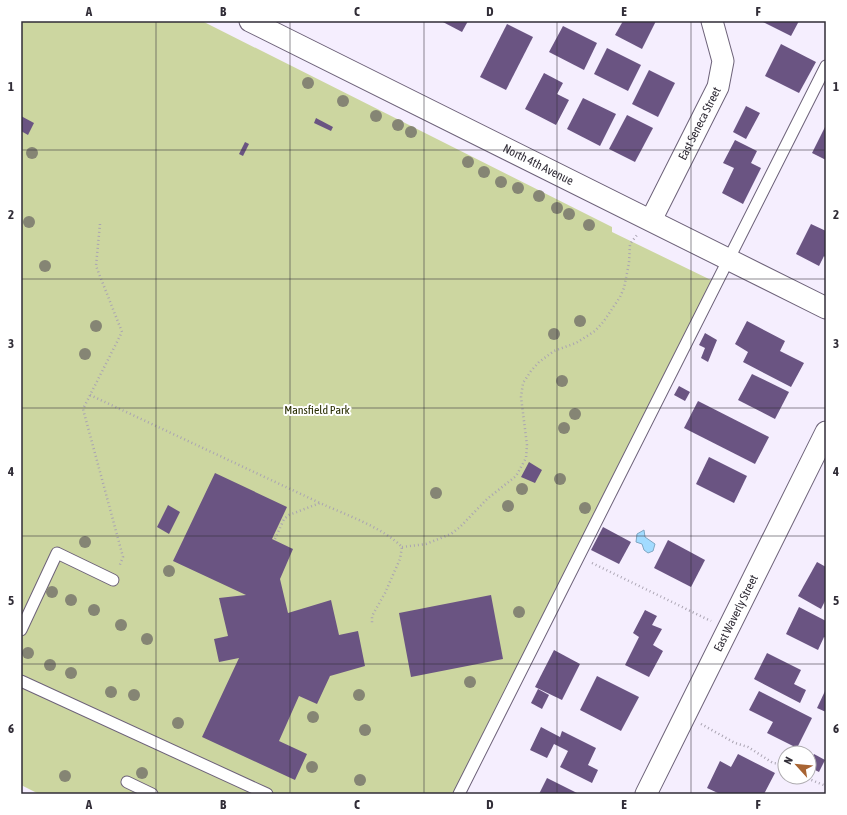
<svg xmlns="http://www.w3.org/2000/svg" width="847" height="815" viewBox="0 0 847 815" font-family="'Asap Condensed',sans-serif">
	<style>
		.green { fill: #ccd6a0 }
		.water { fill: #a2dbff; stroke: #80a7c3 }
		.building { fill: #6a5482 }
		.lines { fill: none; stroke-linecap: round; stroke-linejoin: round }
		.lane-casing { stroke: #6d6279; stroke-width: 13 }
		.street-casing { stroke: #6d6279; stroke-width: 23 }
		.path { stroke: #aaa4b2; stroke-width: 2.5; stroke-dasharray: 1 3; stroke-linecap: butt }
		.lane { stroke: #fff; stroke-width: 11 }
		.street { stroke: #fff; stroke-width: 21 }
		.tree { fill: #858574 }
		.grid { fill: none; stroke: #312d37; stroke-width: 1; stroke-opacity: 0.55 }
		.labels { text-anchor: middle; stroke-width: 4; stroke-linejoin: round; paint-order: stroke }
		.street-label { font-size: 12px; fill: #312d37; stroke: #fff }
		.park-label { font-size: 12px; fill: #2a2f03; stroke: #fff }
		.neatline { fill: none; stroke: #312d37; stroke-width: 1.5 }
		.grid-label { font-size: 13px; text-anchor: middle; font-weight: bold; fill: #312d37 }
	</style>
	<rect width="100%" height="100%" fill="#f5eefe"/>
	<path class="green" d="M21,21L204,22L612,227V232L713,281L455,794H39L21,785Z"/>
	<path class="water" d="M644,530L645,537L655,544L653,551L648,553L644,550L642,544L636,542L637,534Z"/>
	<g class="building">
		<path d="M441,21H468L462,32Z"/>
		<path d="M623,21H656L642,49L615,35Z"/>
		<path d="M761,21H799L791,36Z"/>
		<path d="M507,24L533,37L506,90L480,77Z"/>
		<path d="M563,26L597,43L584,70L549,52Z"/>
		<path d="M781,44L816,62L799,93L765,76Z"/>
		<path d="M607,48L641,65L628,91L594,74Z"/>
		<path d="M649,70L675,83L658,117L632,104Z"/>
		<path d="M544,73L563,83L557,94L569,100L556,125L525,109Z"/>
		<path d="M583,98L616,114L600,146L567,129Z"/>
		<path d="M746,106L760,113L746,139L733,132Z"/>
		<path d="M627,115L653,128L635,162L609,149Z"/>
		<path d="M21,116L34,123L28,135L21,131Z"/>
		<path d="M316,118L333,127L331,131L314,123Z"/>
		<path d="M826,125V160L812,153Z"/>
		<path d="M735,140L757,151L751,163L761,168L743,204L722,193L734,168L723,163Z"/>
		<path d="M245,142L249,144L243,156L239,154Z"/>
		<path d="M811,224L826,231V258L824,256L819,266L796,254Z"/>
		<path d="M747,321L785,341L780,351L804,363L791,387L743,362L748,352L735,344Z"/>
		<path d="M705,333L717,340L708,362L701,358L705,348L699,345Z"/>
		<path d="M752,374L789,392L775,419L738,400Z"/>
		<path d="M679,386L690,392L685,401L674,395Z"/>
		<path d="M698,401L769,437L755,464L684,428Z"/>
		<path d="M709,457L747,476L734,503L696,484Z"/>
		<path d="M529,462L542,470L535,483L521,477Z"/>
		<path d="M215,473L287,507L272,539L293,549L280,579L288,613L331,600L339,635L358,631L365,666L330,676L317,704L299,696L279,741L307,754L295,780L202,737L239,658L219,662L214,639L228,636L219,598L246,595L173,561Z"/>
		<path d="M168,505L180,512L169,534L157,527Z"/>
		<path d="M603,527L631,542L619,564L591,550Z"/>
		<path d="M668,540L705,560L691,587L654,568Z"/>
		<path d="M817,562L826,567V599L821,609L798,596Z"/>
		<path d="M491,595L503,659L411,677L399,613Z"/>
		<path d="M799,607L826,621V638L824,637L818,650L786,634Z"/>
		<path d="M645,610L657,616L652,625L662,629L653,645L663,651L649,677L625,665L639,637L633,633Z"/>
		<path d="M554,650L580,664L562,700L535,687Z"/>
		<path d="M767,653L801,670L794,684L806,690L800,703L754,679Z"/>
		<path d="M597,676L639,697L621,731L580,710Z"/>
		<path d="M538,689L549,695L542,709L531,703Z"/>
		<path d="M826,689V712L817,708Z"/>
		<path d="M759,691L812,718L797,748L767,733L773,722L749,710Z"/>
		<path d="M541,727L560,737L562,731L596,748L588,765L598,770L592,783L560,767L568,751L554,744L547,758L530,750Z"/>
		<path d="M738,754L775,773L764,794H720L707,788L720,761L731,767Z"/>
		<path d="M814,754L825,760L819,772L809,767V763Z"/>
		<path d="M547,778L579,794H539Z"/>
	</g>
	<g class="lines">
		<g class="lane-casing">
			<g id="lane">
				<path d="M21,630L57,553L113,580"/>
				<path d="M21,681L267,794"/>
				<path d="M127,782L152,794"/>
				<path d="M459,794L826,66"/>
			</g>
		</g>
		<g class="street-casing">
			<g id="street">
				<path id="s1" d="M250,21L826,308"/>
				<path id="s2" d="M651,220L718,87L723,61L712,21"/>
				<path id="s3" d="M646,794L826,432"/>
			</g>
		</g>
		<g class="path">
			<path d="M100,224L96,266L122,332L83,409L123,557L119,567"/>
			<path d="M90,395L320,503"/>
			<path d="M275,539L284,519L289,515L320,503C346,515 382,527 402,547L400,559L385,593L372,616V625"/>
			<path d="M402,547L426,544L451,534L460,527L487,499L516,476L526,458L527,445L521,397L523,383L531,371L539,362L554,351L576,343L595,331L604,321L620,297L624,288L629,263L630,244L637,235"/>
			<path d="M592,563L711,621"/>
			<path d="M701,724L735,743L748,747L773,763L785,764"/>
			<path d="M804,777L826,786"/>
		</g>
		<use href="#lane" class="lane"/>
		<use href="#street" class="street"/>
	</g>
	<g class="tree">
		<circle cx="308" cy="83" r="6"/>
		<circle cx="343" cy="101" r="6"/>
		<circle cx="376" cy="116" r="6"/>
		<circle cx="398" cy="125" r="6"/>
		<circle cx="411" cy="132" r="6"/>
		<circle cx="32" cy="153" r="6"/>
		<circle cx="468" cy="162" r="6"/>
		<circle cx="484" cy="172" r="6"/>
		<circle cx="501" cy="182" r="6"/>
		<circle cx="518" cy="188" r="6"/>
		<circle cx="539" cy="196" r="6"/>
		<circle cx="557" cy="208" r="6"/>
		<circle cx="569" cy="214" r="6"/>
		<circle cx="29" cy="222" r="6"/>
		<circle cx="589" cy="225" r="6"/>
		<circle cx="45" cy="266" r="6"/>
		<circle cx="580" cy="321" r="6"/>
		<circle cx="96" cy="326" r="6"/>
		<circle cx="554" cy="334" r="6"/>
		<circle cx="85" cy="354" r="6"/>
		<circle cx="562" cy="381" r="6"/>
		<circle cx="575" cy="414" r="6"/>
		<circle cx="564" cy="428" r="6"/>
		<circle cx="560" cy="479" r="6"/>
		<circle cx="522" cy="489" r="6"/>
		<circle cx="436" cy="493" r="6"/>
		<circle cx="508" cy="506" r="6"/>
		<circle cx="585" cy="508" r="6"/>
		<circle cx="85" cy="542" r="6"/>
		<circle cx="169" cy="571" r="6"/>
		<circle cx="52" cy="592" r="6"/>
		<circle cx="71" cy="600" r="6"/>
		<circle cx="94" cy="610" r="6"/>
		<circle cx="519" cy="612" r="6"/>
		<circle cx="121" cy="625" r="6"/>
		<circle cx="147" cy="639" r="6"/>
		<circle cx="28" cy="653" r="6"/>
		<circle cx="50" cy="665" r="6"/>
		<circle cx="71" cy="673" r="6"/>
		<circle cx="470" cy="682" r="6"/>
		<circle cx="111" cy="692" r="6"/>
		<circle cx="134" cy="695" r="6"/>
		<circle cx="359" cy="695" r="6"/>
		<circle cx="313" cy="717" r="6"/>
		<circle cx="178" cy="723" r="6"/>
		<circle cx="365" cy="730" r="6"/>
		<circle cx="312" cy="767" r="6"/>
		<circle cx="142" cy="773" r="6"/>
		<circle cx="65" cy="776" r="6"/>
		<circle cx="360" cy="780" r="6"/>
	</g>
	<path class="grid" d="M156,21V794M290,21V794M424,21V794M557,21V794M691,21V794M21,150H826M21,279H826M21,408H826M21,536H826M21,664H826"/>
	<g class="labels">
		<g class="street-label">
			<text dy="4" stroke="none"><textPath href="#s2" startOffset="108">East Seneca Street</textPath></text>
			<text dy="4" stroke="none"><textPath href="#s1" startOffset="322">North 4th Avenue</textPath></text>
			<text dy="4" stroke="none"><textPath href="#s3" startOffset="202">East Waverly Street</textPath></text>
		</g>
		<g class="park-label">
			<text x="317" y="414">Mansfield Park</text>
		</g>
	</g>
	<rect width="847" height="815" fill="none" stroke="#ffffff" stroke-width="44"/>
	<g transform="translate(797 765) rotate(297)"><circle r="19" fill="#ffffff" stroke="#adabaf"/>
	<path d="M0-3L7 15L0 10L-7 15Z" fill="#a86433"/>
	<text y="-6" font-size="11" font-weight="bold" text-anchor="middle" fill="#312d37">N</text>
	</g>
	<rect x="22" y="22" width="803" height="771" class="neatline"/>
	<g class="grid-label">
		<text x="89" y="16">A</text>
		<text x="223" y="16">B</text>
		<text x="357" y="16">C</text>
		<text x="490" y="16">D</text>
		<text x="624" y="16">E</text>
		<text x="758" y="16">F</text>
		<text x="11" y="91">1</text>
		<text x="836" y="91">1</text>
		<text x="11" y="219">2</text>
		<text x="836" y="219">2</text>
		<text x="11" y="348">3</text>
		<text x="836" y="348">3</text>
		<text x="11" y="476">4</text>
		<text x="836" y="476">4</text>
		<text x="11" y="605">5</text>
		<text x="836" y="605">5</text>
		<text x="11" y="733">6</text>
		<text x="836" y="733">6</text>
		<text x="89" y="809">A</text>
		<text x="223" y="809">B</text>
		<text x="357" y="809">C</text>
		<text x="490" y="809">D</text>
		<text x="624" y="809">E</text>
		<text x="758" y="809">F</text>
	</g>
</svg>
